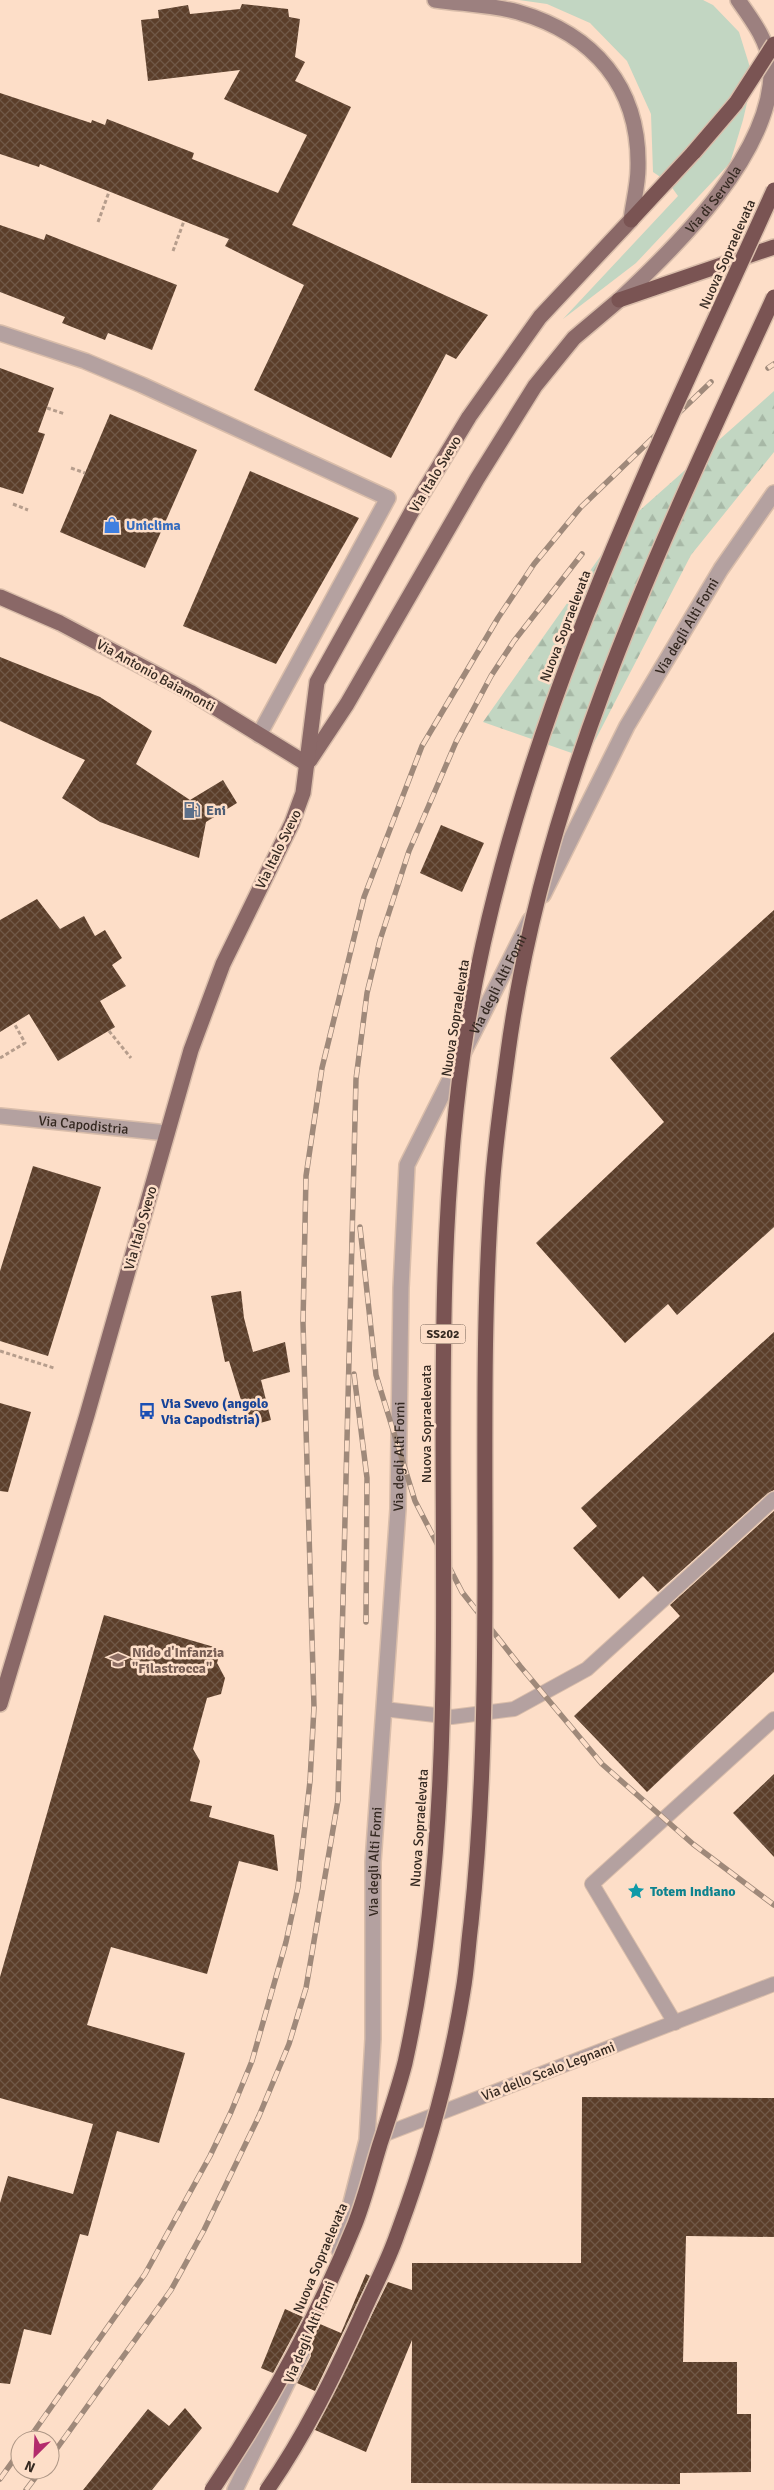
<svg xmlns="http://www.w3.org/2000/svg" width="774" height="2490" viewBox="0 0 774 2490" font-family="Signika,sans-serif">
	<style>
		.grass { fill: #c2d6c2 }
		.forest { fill: url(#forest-firs) }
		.building { fill: url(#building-cross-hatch) }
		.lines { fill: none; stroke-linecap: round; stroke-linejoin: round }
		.lane-casing { stroke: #d9bdaa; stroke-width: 16 }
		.street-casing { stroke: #d9bdaa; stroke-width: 18 }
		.secondary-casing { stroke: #d9bdaa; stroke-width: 18 }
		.primary-casing { stroke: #d9bdaa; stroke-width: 18 }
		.highway-casing { stroke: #d9bdaa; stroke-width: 18 }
		.path { stroke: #b69d8c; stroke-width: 3; stroke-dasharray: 4 2.5; stroke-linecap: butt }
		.lane { stroke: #b4a1a0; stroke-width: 14 }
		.street { stroke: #b4a1a0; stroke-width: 15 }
		.secondary { stroke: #9c807f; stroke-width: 15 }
		.primary { stroke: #8a6867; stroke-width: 15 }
		.highway { stroke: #7a5453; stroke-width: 15 }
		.rail-casing { stroke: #9f897a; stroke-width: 5.5 }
		.rail { stroke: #fddec8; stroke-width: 4; stroke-dasharray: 11; stroke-linecap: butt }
		.highway-bridge-casing { stroke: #d9bdaa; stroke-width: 18; stroke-linecap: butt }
		.highway-bridge { stroke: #7a5453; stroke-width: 15 }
		.labels { text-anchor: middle; stroke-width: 5; stroke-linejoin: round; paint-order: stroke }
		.shield { fill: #fddec8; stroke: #715f53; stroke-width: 1 }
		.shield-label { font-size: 12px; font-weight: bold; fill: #352921 }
		.street-label { font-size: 14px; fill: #352921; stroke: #fddec8 }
		.shop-label { font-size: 14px; font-weight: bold; fill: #366cbe; stroke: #fddec8; text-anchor: start }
		.service-label { font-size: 14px; font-weight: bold; fill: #4e5e75; stroke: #fddec8; text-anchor: start }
		.transit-label { font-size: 14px; font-weight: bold; fill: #164399; stroke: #fddec8; text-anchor: start }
		.education-label { font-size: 14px; font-weight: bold; fill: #785e54; stroke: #fddec8; text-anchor: start }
		.culture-label { font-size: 14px; font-weight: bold; fill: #0d838f; stroke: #fddec8; text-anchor: start }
	</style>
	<defs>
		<pattern id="forest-firs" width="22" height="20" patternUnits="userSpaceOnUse" patternTransform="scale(1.25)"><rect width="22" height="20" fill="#c2d6c2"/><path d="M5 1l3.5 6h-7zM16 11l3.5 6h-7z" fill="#a7b8a6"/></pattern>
		<pattern id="building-cross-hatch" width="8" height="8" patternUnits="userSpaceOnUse" patternTransform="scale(1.25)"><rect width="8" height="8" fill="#5b3e2a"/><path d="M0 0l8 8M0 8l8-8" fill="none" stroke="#705847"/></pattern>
	</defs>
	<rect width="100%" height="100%" fill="#fddec8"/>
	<path class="grass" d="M519,0H703L713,5L739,32L753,77L743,120L730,163L636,263L563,319L678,196L668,182L653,172L651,114L627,61L590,23L547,4Z"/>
	<path class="forest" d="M774,391V452L691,555L586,758L483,722L621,527Z"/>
	<g class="building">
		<path d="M242,4L288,9L289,17L300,19L295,57L305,62L295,81L351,107L292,225L488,315L456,359L446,354L391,458L254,390L304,285L225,246L229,239L40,164L39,167L0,154V93L91,123L92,120L105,125L107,119L194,153L192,159L278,193L307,135L224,99L240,70L148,81L141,20L159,18L158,10L188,5L190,14L240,9Z"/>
		<path d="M0,225L44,240L46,234L177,285L152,350L108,333L105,340L62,323L65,317L0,292Z"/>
		<path d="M0,368L54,388L38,432L45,434L23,494L0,487Z"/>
		<path d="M110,414L197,450L145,568L60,532Z"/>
		<path d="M250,471L359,518L276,664L183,626Z"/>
		<path d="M0,657L100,697L152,731L136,764L190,800L223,780L237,803L206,822L199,858L100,822L62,798L85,760L0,721Z"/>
		<path d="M441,825L484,843L462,892L420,873Z"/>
		<path d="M37,899L60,929L84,916L95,936L105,930L122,958L112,965L126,986L100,1001L115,1027L58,1061L29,1014L0,1032V920Z"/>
		<path d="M774,910V1227L677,1315L668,1304L625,1343L536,1243L664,1122L610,1058Z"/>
		<path d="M33,1166L101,1187L48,1356L0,1341V1271Z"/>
		<path d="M241,1291L244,1318L253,1352L285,1342L290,1372L261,1380L271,1420L249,1426L229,1361L225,1362L211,1296Z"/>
		<path d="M774,1332V1490L768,1493L658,1592L643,1576L619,1599L573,1548L597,1526L581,1508Z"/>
		<path d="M0,1403L31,1412L8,1492L0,1491Z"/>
		<path d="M774,1511V1672L647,1792L574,1716L680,1616L670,1605Z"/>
		<path d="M104,1615L221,1649L217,1663L225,1678L221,1694L207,1698L193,1749L200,1761L190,1801L212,1806L209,1817L274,1835L278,1871L239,1861L207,1974L111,1947L87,2025L185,2053L159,2143L117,2131L88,2236L80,2234L51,2335L24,2329L10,2384L0,2383V2203L8,2176L73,2194L93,2124L0,2098V1977Z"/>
		<path d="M774,1774V1857L733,1813Z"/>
		<path d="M582,2097L774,2098V2237L686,2236L683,2362H737V2414H751V2472L680,2473V2484L411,2483L412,2340L366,2452L315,2430L388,2282L412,2290V2263H581Z"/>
		<path d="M366,2274L370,2276L315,2391L297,2383L311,2356L309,2346L320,2324L341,2333Z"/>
		<path d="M285,2309L303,2317L273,2373L261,2368Z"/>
		<path d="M185,2408L202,2428L152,2490H83L148,2409L169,2426Z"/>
	</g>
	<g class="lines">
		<g class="lane-casing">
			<g id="lane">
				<path d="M384,1709L452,1717L514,1709L587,1669L774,1499"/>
				<path d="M675,2023L592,1884L774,1719"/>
				<path d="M375,2138L774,1984"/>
			</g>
		</g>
		<g class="street-casing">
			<g id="street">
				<path d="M0,333L85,361L142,385L388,498L259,735"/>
				<path id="s1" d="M543,895L627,726L721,569L774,493"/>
				<path id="s2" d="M0,1116L167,1133"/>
				<path id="s3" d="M339,2250L367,2140L373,2039V1862L398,1509L401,1288L407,1165L530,920"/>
				<path d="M235,2490L302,2352"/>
			</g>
		</g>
		<g class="secondary-casing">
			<g id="secondary">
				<path d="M435,0C462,4 492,5 518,12C594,34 640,87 638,168C638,185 633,203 631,220"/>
				<path id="s4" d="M619,300C676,247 774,152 771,67C768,41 753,21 738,0"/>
			</g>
		</g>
		<g class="primary-casing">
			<g id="primary">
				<path d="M0,597L60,623L190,692L307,764"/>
				<path d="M310,760L347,704L477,479L535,386L574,338L619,300"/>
				<path d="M0,1704L87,1415L191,1050L223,964L292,823L303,793L317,682L412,511L469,417L540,317L631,220"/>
			</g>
		</g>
		<g class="highway-casing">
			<g id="highway">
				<path d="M631,220L694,152"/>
				<path d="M619,300L774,247"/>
			</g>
		</g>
		<g class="path">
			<path d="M98,222L109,192"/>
			<path d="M173,251L184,221"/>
			<path d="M47,408L65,414"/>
			<path d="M71,468L85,473"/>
			<path d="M13,504L28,510"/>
			<path d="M109,1031L131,1058"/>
			<path d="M0,1058L25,1043L14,1023"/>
			<path d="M0,1351L54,1368"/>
		</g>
		<use href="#lane" class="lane"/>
		<use href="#street" class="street"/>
		<use href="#secondary" class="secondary"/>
		<use href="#primary" class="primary"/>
		<use href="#highway" class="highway"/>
		<g class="rail-casing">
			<g id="rail">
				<path d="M768,368L774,364"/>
				<path d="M360,1227L376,1375L415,1501L462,1592L520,1666L602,1764L693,1844L774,1905"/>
				<path d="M354,1374L367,1478L366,1622"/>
				<path d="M28,2440L145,2274L210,2156L231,2112L252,2061L286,1942L298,1887L310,1781L314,1707L303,1323L306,1176L322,1068L364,897L422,746L498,618L534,564L581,507L711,382"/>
				<path d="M50,2458L171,2290L204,2230L259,2116L289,2044L306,1988L338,1800L356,1079L367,993L380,940L409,851L429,805L456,742L491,676L514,641L582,554"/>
				<path d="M0,2479L20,2451"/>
				<path d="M26,2490L41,2470"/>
			</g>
		</g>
		<use href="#rail" class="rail"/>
		<g class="highway-bridge-casing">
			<g id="highway-bridge">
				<path d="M694,152L736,103L774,44"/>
				<path d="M212,2490C269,2406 317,2318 355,2224C365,2198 372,2170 380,2144C389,2117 398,2090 405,2063C480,1722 412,1370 467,1027C516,731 651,461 774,190"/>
				<path d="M267,2490C304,2437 333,2378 360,2319C372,2291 387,2264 397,2235C426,2157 450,2073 463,1991C467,1969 468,1946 471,1923C484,1801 485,1679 485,1556C485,1434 483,1311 492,1189C495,1143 502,1097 508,1052C544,784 663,539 774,297"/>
			</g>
		</g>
		<use href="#highway-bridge" class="highway-bridge"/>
	</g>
	<defs>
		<g id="shop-bare" transform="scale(1.35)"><path d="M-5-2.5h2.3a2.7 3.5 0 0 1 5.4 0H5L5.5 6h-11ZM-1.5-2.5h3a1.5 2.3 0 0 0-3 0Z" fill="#3f7fe0" stroke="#fddec8" stroke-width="2.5" paint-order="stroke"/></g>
		<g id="fuel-bare" transform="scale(1.35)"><path d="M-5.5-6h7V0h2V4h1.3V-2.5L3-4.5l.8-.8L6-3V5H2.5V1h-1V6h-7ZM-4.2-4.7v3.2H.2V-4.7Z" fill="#5c6f8a" stroke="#fddec8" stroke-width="2.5" paint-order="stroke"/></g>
		<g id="bus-bare" transform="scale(1.35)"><path d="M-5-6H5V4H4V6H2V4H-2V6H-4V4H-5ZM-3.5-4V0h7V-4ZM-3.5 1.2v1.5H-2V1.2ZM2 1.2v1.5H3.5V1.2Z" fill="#1a4fb4" stroke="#fddec8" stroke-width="2.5" paint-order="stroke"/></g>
		<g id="school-bare" transform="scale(1.35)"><path d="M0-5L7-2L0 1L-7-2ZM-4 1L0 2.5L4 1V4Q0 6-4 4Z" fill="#8d6e63" stroke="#fddec8" stroke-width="2.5" paint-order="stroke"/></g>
		<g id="sight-bare" transform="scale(1.35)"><path d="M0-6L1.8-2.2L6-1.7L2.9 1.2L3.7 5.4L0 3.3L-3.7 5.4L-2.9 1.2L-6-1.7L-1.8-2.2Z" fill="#0f9aa8" stroke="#fddec8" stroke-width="2.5" paint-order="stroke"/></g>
	</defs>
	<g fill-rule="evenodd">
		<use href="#shop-bare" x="112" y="525"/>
		<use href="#fuel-bare" x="192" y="810"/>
		<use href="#bus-bare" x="147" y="1411"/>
		<use href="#school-bare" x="118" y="1660"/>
		<use href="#sight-bare" x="636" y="1891"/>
	</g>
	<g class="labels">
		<rect class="shield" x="420.5" y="1324.5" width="45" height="19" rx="4"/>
		<g class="shield-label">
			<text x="443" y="1338">SS202</text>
		</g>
		<g class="street-label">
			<text dy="5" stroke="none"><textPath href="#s4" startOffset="138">Via di Servola</textPath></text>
			<text transform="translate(727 254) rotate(-66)" y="5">Nuova Sopraelevata</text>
			<text transform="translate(435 474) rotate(-59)" y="5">Via Italo Svevo</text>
			<text transform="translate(565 626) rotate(-69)" y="5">Nuova Sopraelevata</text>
			<text dy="5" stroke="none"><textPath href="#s1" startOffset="305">Via degli Alti Forni</textPath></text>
			<text transform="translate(156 675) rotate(29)" y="5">Via Antonio Baiamonti</text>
			<text transform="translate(278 849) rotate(-64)" y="5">Via Italo Svevo</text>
			<text dy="5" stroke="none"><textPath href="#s3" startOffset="1292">Via degli Alti Forni</textPath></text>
			<text transform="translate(455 1018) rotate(-81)" y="5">Nuova Sopraelevata</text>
			<text dy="5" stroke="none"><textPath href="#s2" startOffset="84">Via Capodistria</textPath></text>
			<text transform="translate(140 1228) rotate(-74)" y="5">Via Italo Svevo</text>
			<text transform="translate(426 1424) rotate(-90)" y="5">Nuova Sopraelevata</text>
			<text dy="5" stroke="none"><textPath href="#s3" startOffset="798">Via degli Alti Forni</textPath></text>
			<text transform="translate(419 1828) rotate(-86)" y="5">Nuova Sopraelevata</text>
			<text dy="5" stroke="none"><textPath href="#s3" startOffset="392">Via degli Alti Forni</textPath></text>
			<text transform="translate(548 2071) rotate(-21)" y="5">Via dello Scalo Legnami</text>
			<text transform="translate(320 2258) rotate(-67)" y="5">Nuova Sopraelevata</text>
			<text transform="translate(309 2332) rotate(-67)" y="5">Via degli Alti Forni</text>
		</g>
		<g class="shop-label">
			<text x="126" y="530">Uniclima</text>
		</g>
		<g class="service-label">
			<text x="206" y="815">Eni</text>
		</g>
		<g class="transit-label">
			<text x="161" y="1408">Via Svevo (angolo<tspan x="161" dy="16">Via Capodistria)</tspan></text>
		</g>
		<g class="education-label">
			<text x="132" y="1657">Nido d'Infanzia<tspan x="132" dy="16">"Filastrocca"</tspan></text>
		</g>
		<g class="culture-label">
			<text x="650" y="1896">Totem Indiano</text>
		</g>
	</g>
	<g transform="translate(35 2455) rotate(204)"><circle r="24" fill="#fddec8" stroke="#ad9685"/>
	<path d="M0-4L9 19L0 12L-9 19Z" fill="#b32b6c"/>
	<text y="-8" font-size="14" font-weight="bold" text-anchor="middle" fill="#352921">N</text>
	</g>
</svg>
